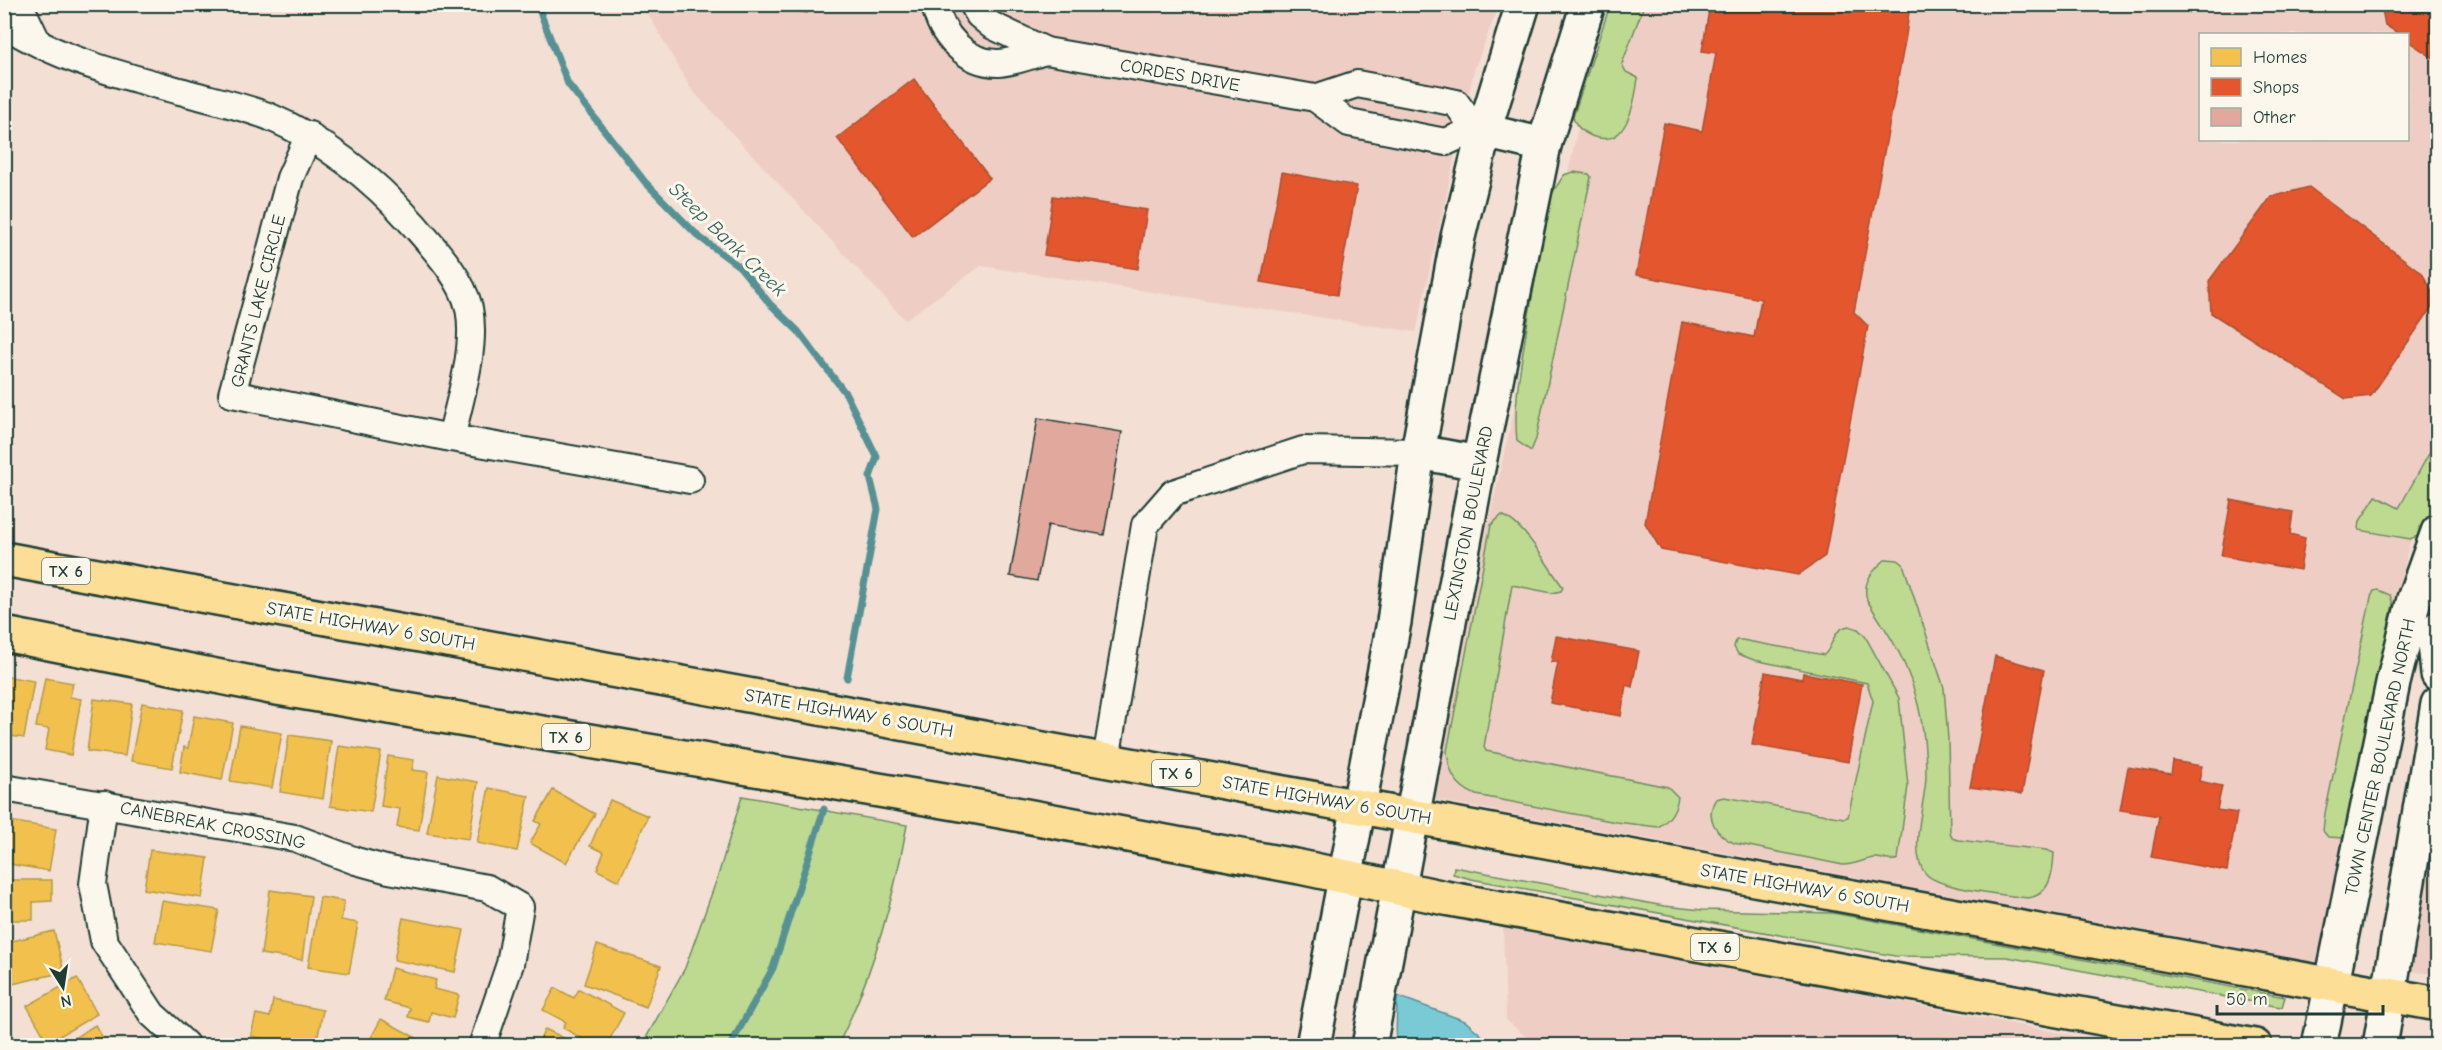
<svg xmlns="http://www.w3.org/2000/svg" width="2442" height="1050" viewBox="0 0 2442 1050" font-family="'Comic Neue',sans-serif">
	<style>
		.built { fill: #eecec4; fill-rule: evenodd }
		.green { fill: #bed990; stroke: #6e8b62; stroke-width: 1.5 }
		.water { fill: #7acad5; stroke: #569295; stroke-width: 1.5 }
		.homes { fill: #f2c14e; stroke: #b39946; stroke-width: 1.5 }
		.shops { fill: #e4572e; stroke: #a94f30; stroke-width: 1.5 }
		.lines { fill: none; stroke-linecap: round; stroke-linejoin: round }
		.stream { stroke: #569295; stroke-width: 7 }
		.building { fill: #e1a89d; stroke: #1f3d34; stroke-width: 1.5 }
		.street-casing { stroke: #1f3d34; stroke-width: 30 }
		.secondary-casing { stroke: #1f3d34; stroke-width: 38 }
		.primary-casing { stroke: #1f3d34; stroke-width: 38 }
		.street { stroke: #fbf7ec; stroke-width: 26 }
		.secondary { stroke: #fbf7ec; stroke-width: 33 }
		.primary { stroke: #fdde96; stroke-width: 33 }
		.labels { text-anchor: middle; stroke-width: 6; stroke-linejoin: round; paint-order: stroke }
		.shield { fill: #fbf7ec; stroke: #61756b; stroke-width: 1.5 }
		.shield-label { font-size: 16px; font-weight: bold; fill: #1f3d34 }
		.street-label { font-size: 18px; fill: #1f3d34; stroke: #fbf7ec }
		.water-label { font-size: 20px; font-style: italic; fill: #36605c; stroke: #fbf7ec }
	</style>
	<rect width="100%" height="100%" fill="#f3dfd4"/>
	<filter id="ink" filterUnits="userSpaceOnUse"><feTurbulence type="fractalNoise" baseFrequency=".0167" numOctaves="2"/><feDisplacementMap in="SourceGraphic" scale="12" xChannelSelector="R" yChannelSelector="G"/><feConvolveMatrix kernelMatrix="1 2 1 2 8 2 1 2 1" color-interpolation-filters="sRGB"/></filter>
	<g filter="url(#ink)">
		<g class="built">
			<path d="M643,5H1499L1474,70L1416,332L981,266L905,320L691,89Z"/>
			<path d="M1632,5H2437V498L2409,545L2320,963L1426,798L1584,102ZM2200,34H2408V140H2200Z"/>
			<path d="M2437,818V974L2404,971Z"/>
			<path d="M1503,924L2122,1045H1536L1506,1020Z"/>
		</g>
		<g class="green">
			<path d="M1610,5H1644L1622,64L1626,72L1638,78C1636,94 1631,120 1620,132C1606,147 1577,134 1573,117Z"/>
			<path d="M1573,172L1589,174L1591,177L1536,439L1531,451L1517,441C1513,403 1521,364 1527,327C1534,283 1543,239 1551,195L1564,175Z"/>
			<path d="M2437,439V509L2423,534L2410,539L2359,530L2360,521L2376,496L2399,508Z"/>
			<path d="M1502,515C1526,525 1547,566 1563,587L1561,591L1552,593L1512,585L1484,747L1486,751L1668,787L1678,797C1676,811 1670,820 1658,827L1616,822L1476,795C1455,786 1449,773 1447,751L1491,525Z"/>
			<path d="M1886,559L1898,560L1903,564L1944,688L1948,739L1950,832L1952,838L1958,840L2046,850L2054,853C2053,873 2050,895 2028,898C2005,895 1940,889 1926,874C1907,854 1926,801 1926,776C1926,740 1920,701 1906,668C1897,644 1880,622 1867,600C1862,582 1872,571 1886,559Z"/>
			<path d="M2378,590L2390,595L2393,604L2347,827L2343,838L2328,837L2323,831L2325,813L2371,597L2374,591Z"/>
			<path d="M1849,626L1858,629L1865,636L1899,698L1908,786L1898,859C1890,863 1882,857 1873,858C1863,860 1854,865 1843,865L1734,843C1716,835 1704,817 1716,799L1724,797L1844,818L1848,817L1873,701L1867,683L1754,660L1738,654L1734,647L1736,640H1742L1824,655C1834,646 1832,628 1849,626Z"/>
			<path d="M742,796L907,825C893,902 873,975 838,1045H642L685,968L718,876Z"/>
			<path d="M1454,867L1664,906L1702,910L1833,913L2285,997L2282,1007L2275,1006L2007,957L1895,956L1471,879L1453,874Z"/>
			<path d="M2058,1037L2094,1045H2034L2043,1040Z"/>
		</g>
		<path class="water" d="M1397,996L1465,1021L1493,1045H1396Z"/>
		<g class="homes">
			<path d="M4,676L34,681L24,738L4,735Z"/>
			<path d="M45,678L73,683L70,697L81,699L71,755L45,750L49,729L36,727Z"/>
			<path d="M94,699L132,704L125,756L87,751Z"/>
			<path d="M142,703L183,710L172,768L131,761Z"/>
			<path d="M194,716L233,723L222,780L180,772L184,747L188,748Z"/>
			<path d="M240,726L282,733L272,788L230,781Z"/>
			<path d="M289,735L331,741L323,799L280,792Z"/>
			<path d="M339,746L381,752L371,812L330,806Z"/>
			<path d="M388,756L414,760L412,770L428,772L419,830L397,827L400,809L381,806Z"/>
			<path d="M438,775L478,782L469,839L427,833Z"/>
			<path d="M489,788L529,796L517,851L477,843Z"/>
			<path d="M553,790L595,814L566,863L530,843L541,824L535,821Z"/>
			<path d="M610,800L648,816L619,881L597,870L604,852L590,846Z"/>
			<path d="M4,820L56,829L49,871L4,863Z"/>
			<path d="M150,850L208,858L202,898L144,889Z"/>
			<path d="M4,880H52V901L33,902V920H4Z"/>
			<path d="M270,890L311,896L302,960L261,954Z"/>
			<path d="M320,897L344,901L341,920L358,923L349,973L308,967Z"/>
			<path d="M162,901L219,910L211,951L155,942Z"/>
			<path d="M403,918L464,930L455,972L394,960Z"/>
			<path d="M54,931L64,972L4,986V943Z"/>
			<path d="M597,945L661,966L646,1007L584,984Z"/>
			<path d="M392,968L436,980L434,989L459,995L453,1018L431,1012L429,1022L408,1017L410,1008L384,1001Z"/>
			<path d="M77,978L97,1014L48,1043L27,1006Z"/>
			<path d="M555,988L574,998L579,989L624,1013L606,1046H596L563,1028L566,1022L543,1010Z"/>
			<path d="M273,1000L323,1010L316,1046H299L251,1036L256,1014L270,1017Z"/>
			<path d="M381,1019L428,1044L427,1046H381L382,1044L371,1038Z"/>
			<path d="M95,1025L108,1046H61Z"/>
			<path d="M545,1029L580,1046H537Z"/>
		</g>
		<g class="shops">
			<path d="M755,4H808L807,13Z"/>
			<path d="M1710,4H1910L1906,36L1854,312L1868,326L1825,556L1798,575L1661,550L1645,523L1682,322L1754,337L1761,299L1636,275L1664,123L1702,131L1716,53L1702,51Z"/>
			<path d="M2381,4H2438V61L2408,41V34H2399L2385,25Z"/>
			<path d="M914,79L990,178L913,237L837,138Z"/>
			<path d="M1282,172L1357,186L1337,295L1261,282Z"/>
			<path d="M2309,187L2422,273L2437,300L2371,396L2346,399L2211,313L2209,281L2271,197Z"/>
			<path d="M1053,196L1147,210L1138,269L1044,255Z"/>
			<path d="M2231,500L2293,512L2290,534L2305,538L2300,570L2221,556Z"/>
			<path d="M1556,636L1639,651L1632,687L1626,685L1621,716L1550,703L1558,662H1551Z"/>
			<path d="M1995,656L2044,670L2022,794L1970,787Z"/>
			<path d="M1765,672L1802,679L1803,673L1862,684L1848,762L1752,745Z"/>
			<path d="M2173,761L2202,766L2199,781L2222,786L2217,810L2237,813L2227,871L2151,857L2159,816L2120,810L2128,767L2171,774Z"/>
		</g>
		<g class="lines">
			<g class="stream">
				<path d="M537,4L568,84L645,182L698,236L740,267L770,304L798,331L846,394L877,457L870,477L878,509L847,678"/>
				<path d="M730,1046L773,968L824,809"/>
			</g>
		</g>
		<path class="building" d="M1038,418L1122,432L1104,535L1048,525L1037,581L1010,576Z"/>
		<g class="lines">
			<g class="street-casing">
				<g id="street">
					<path d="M16,4L25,16L37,41"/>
					<path d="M935,4C940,35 967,64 999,63C1014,62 1031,55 1046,51"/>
					<path d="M973,4L979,15L991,25L1046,51L1315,98L1349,123L1435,140L1446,142L1475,129L1484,131"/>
					<path d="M4,24C60,61 128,77 191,94C217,101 245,107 270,117C326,141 374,180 414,225C434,248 462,278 469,308C477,347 460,399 451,438"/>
					<path d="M1315,98L1357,84L1442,100L1456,103L1475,129"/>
					<path d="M309,135L290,178L232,394L451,438L690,480"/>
					<path d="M1106,760L1145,525L1173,493L1303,450L1418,452"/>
					<path d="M4,788L295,838L356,861L389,870L487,888L520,907L510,964L482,1046"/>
					<path d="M104,804L93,884L104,941L152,1014L185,1044"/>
				</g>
			</g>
			<g class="secondary-casing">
				<g id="secondary">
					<path d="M1484,131L1544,145"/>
					<path d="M1418,452L1479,463"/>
					<path d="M2438,628L2435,642L2438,674"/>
					<path d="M1313,1046L1394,622L1418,452L1458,237L1484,131L1523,4"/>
					<path d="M1369,1046L1479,463L1544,145L1588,4"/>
					<path d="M2319,1046L2393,683L2414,599L2438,532"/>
					<path d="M2380,1046L2438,704"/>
				</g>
			</g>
			<g class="primary-casing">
				<g id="primary">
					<path d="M4,559L2438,1004"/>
					<path d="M4,634L271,687L967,805L1300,867L1445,898L2255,1046"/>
				</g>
			</g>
			<use href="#street" class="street"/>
			<use href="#secondary" class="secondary"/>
			<use href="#primary" class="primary"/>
		</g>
	</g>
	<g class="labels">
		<g class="shield">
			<rect x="42" y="558" width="48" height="26" rx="4.5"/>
			<rect x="542" y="724" width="48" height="26" rx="4.5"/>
			<rect x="1152" y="760" width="48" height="26" rx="4.5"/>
			<rect x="1691" y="934" width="48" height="26" rx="4.5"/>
		</g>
		<g class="shield-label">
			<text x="66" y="577">TX 6</text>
			<text x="566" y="743">TX 6</text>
			<text x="1176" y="779">TX 6</text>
			<text x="1715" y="953">TX 6</text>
		</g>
		<g class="street-label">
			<text transform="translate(1180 75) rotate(10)" y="6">CORDES DRIVE</text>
			<text transform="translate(258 301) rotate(-76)" y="6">GRANTS LAKE CIRCLE</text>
			<text transform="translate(1468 523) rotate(-79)" y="6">LEXINGTON BOULEVARD</text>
			<text transform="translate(371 626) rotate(10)" y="6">STATE HIGHWAY 6 SOUTH</text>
			<text transform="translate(849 713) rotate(10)" y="6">STATE HIGHWAY 6 SOUTH</text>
			<text transform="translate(2380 757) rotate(-78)" y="6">TOWN CENTER BOULEVARD NORTH</text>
			<text transform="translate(1327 800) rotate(10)" y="6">STATE HIGHWAY 6 SOUTH</text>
			<text transform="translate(213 825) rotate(11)" y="6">CANEBREAK CROSSING</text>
			<text transform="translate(1805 888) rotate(10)" y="6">STATE HIGHWAY 6 SOUTH</text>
		</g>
		<g class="water-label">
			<text transform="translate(728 239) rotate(44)" y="7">Steep Bank Creek</text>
		</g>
	</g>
	<rect width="2442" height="1050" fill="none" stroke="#fbf7ec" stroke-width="24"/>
	<rect x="12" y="12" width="2418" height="1026" fill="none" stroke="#1f3d34" stroke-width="2" filter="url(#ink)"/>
	<rect x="2199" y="33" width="210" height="108" fill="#fbf7ec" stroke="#a3ada2" stroke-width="1.5"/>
	<rect x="2211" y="48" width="30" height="18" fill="#f2c14e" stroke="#a3ada2" stroke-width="1.5"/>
	<text x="2253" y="63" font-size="18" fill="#1f3d34">Homes</text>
	<rect x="2211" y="78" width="30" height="18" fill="#e4572e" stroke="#a3ada2" stroke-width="1.5"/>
	<text x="2253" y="93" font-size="18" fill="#1f3d34">Shops</text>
	<rect x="2211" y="108" width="30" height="18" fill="#e1a89d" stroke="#a3ada2" stroke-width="1.5"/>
	<text x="2253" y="123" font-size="18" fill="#1f3d34">Other</text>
	<g transform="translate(63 987) rotate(168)" stroke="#fbf7ec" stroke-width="4.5" paint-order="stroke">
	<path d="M0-4.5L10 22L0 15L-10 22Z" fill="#1f3d34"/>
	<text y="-9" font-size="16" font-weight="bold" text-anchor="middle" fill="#1f3d34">N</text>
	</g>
	<path d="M2217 1005v9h166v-9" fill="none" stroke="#1f3d34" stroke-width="3"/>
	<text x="2226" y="1005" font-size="18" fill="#1f3d34" stroke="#fbf7ec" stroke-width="4.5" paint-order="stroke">50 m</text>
</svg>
